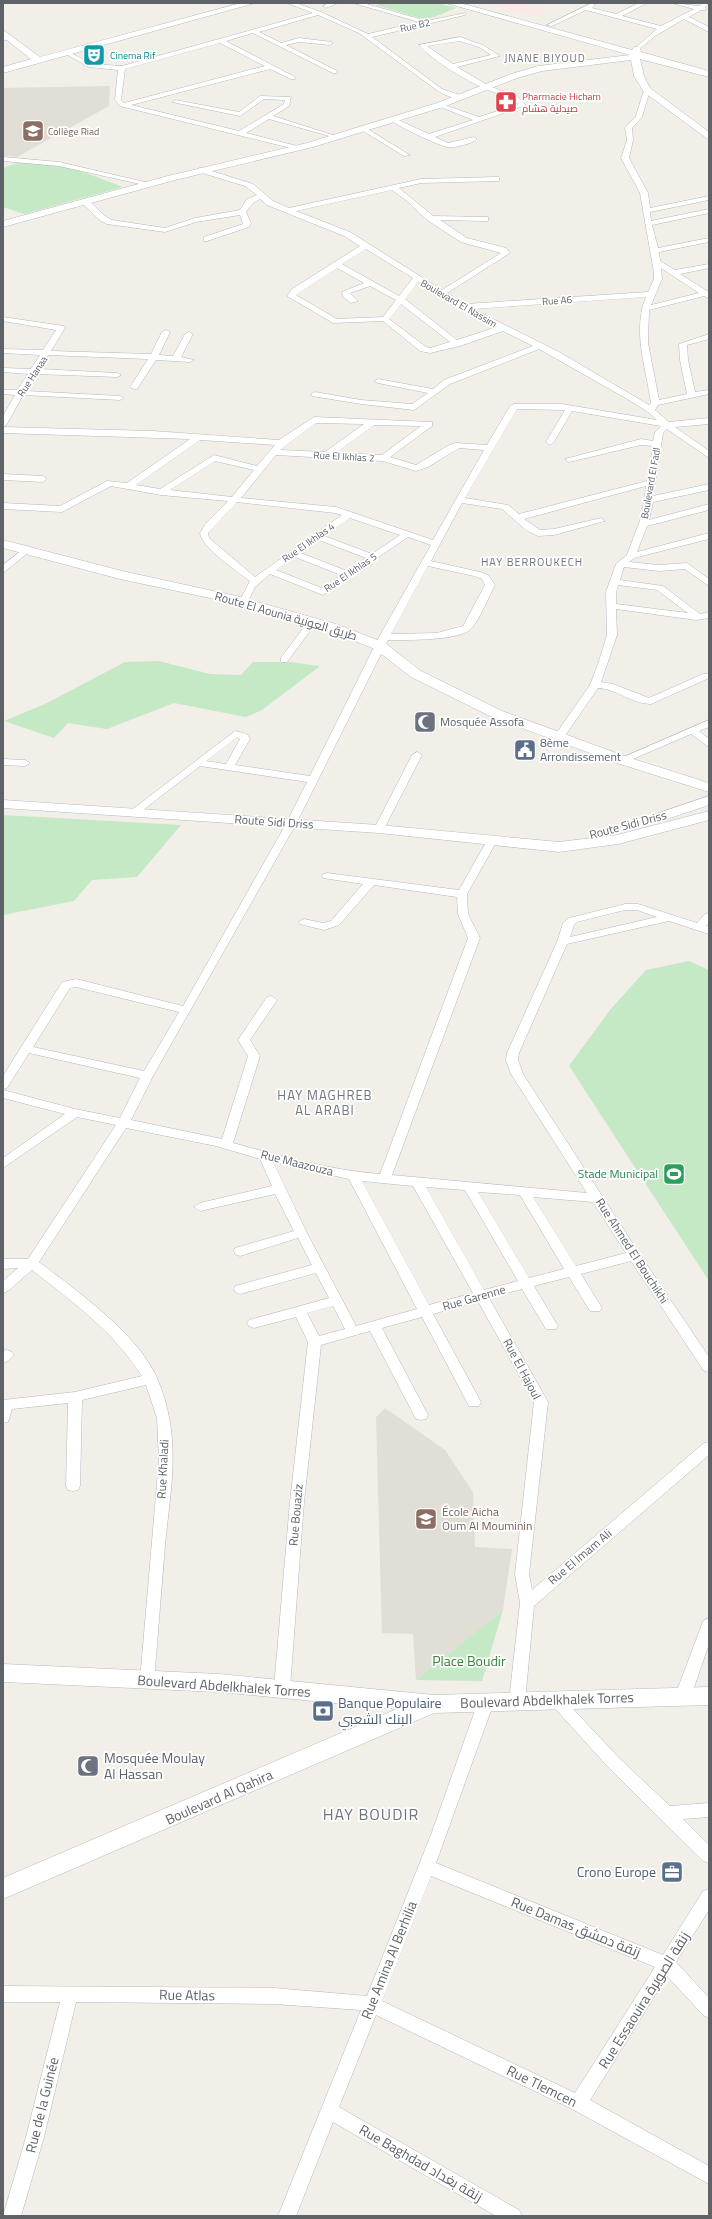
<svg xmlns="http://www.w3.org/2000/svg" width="712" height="2219" viewBox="0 0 712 2219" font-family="'Titillium Web',Cairo,sans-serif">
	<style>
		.education { fill: #e1ded6 }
		.medical { fill: #fce8e6 }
		.green { fill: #c5e8c5 }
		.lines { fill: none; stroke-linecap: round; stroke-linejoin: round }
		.street-casing { stroke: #b5b8bc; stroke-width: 1 }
		.secondary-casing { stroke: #b6babf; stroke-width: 1 }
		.street { fill: #fff; fill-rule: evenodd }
		.secondary { fill: #fff; fill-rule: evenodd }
		.labels { text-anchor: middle; stroke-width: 3.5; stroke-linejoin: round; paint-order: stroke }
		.far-street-label { font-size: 10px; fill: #5f6368; stroke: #fff }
		.far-culture-label { font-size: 10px; fill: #0d838f; stroke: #fff; text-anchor: start }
		.far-health-label { font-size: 10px; fill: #be3a42; stroke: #fff; text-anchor: start }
		.far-education-label { font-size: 10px; fill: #785e54; stroke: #fff; text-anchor: start }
		.far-neighbourhood-label { font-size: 11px; letter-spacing: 1px; fill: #70757a; stroke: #fff }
		.street-label { font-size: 12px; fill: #5f6368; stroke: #fff }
		.worship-label { font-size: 12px; fill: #5b616d; stroke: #fff; text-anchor: start }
		.service-label { font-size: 12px; fill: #4e5e75; stroke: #fff; text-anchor: start }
		.leisure-label { font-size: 12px; fill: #27864d; stroke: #fff; text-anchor: end }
		.education-label { font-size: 12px; fill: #785e54; stroke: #fff; text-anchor: start }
		.neighbourhood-label { font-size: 13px; letter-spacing: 1px; fill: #70757a; stroke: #fff }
		.near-park-label { font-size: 14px; fill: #348238; stroke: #fff }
		.near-street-label { font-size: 14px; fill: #5f6368; stroke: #fff }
		.near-service-label { font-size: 14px; fill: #4e5e75; stroke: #fff; text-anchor: start }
		.near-worship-label { font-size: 14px; fill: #5b616d; stroke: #fff; text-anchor: start }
		.near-neighbourhood-label { font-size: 16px; letter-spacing: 1px; fill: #70757a; stroke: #fff }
	</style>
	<rect width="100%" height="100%" fill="#f1efe8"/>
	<g class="education">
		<path d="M110,86L109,106L17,157L3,156V88Z"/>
		<path d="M385,1408L445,1450L473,1492L475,1547L512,1549L503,1610L416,1680L413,1634L382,1633L376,1417Z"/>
	</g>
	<path class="medical" d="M487,3H531L527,5L548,10L536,16Z"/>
	<g class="green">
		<path d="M381,3H438L456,8L434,17L423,19L376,5Z"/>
		<path d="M20,162C37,162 57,162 73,168C90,174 106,181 123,187L24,214L3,207V168Z"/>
		<path d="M159,661L210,674L241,675L253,662H290L320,666L262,710L246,717L174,703L107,729L68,723L54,738L4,721L45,704L125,662Z"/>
		<path d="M3,815L181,825L137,877L92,880L74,901L3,915Z"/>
		<path d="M689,961L709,970V1281L569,1066L610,1010L646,970Z"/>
		<path d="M503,1610L482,1681L416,1680Z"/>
	</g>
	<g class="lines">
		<g class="street-casing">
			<g id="street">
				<path d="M287,3H296L321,12L368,34L419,22L353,3H363L427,21L465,13V15L372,37L442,89L466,97C459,102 445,95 438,91L359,33L318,15L259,32L281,43L299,38L332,42V44L330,45L299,42L286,45L337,71V73H333L253,33L226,41L295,77V79H291L270,69L131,105L239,131L284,104L285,100L264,99L240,116L172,102L175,100L239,112L260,96L291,97L289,106L273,116L336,136V138L269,119L246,133L301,147L302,148L299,150L120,106L115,100L118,70L89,67L64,53L69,52L92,64L122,66L313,13ZM220,43L265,66L124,103L121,100L125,69Z"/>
				<path d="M329,3H338L326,8L323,6Z"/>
				<path d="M592,3L595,5L592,8L616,14L639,3H647L622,16L661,26L694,9L672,3L699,6L703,3H709L705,7L706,10H701L689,17L709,27V32L684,19L655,36L637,51L635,50V48L657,29L586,10L552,26L547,25Z"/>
				<path d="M3,37L9,36L12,38L3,41Z"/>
				<path d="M460,37L483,45L500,56L457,67L489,86L517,96L526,105L435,137L448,143L474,137L477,139C471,144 456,148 447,147C440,146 395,125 389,119L394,118L429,134L473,120L438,106V104H442L479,117L519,104C510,96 497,94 486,89C465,80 434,62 419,45ZM460,41L479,47L491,55L453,64L427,46Z"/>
				<path d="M647,88L650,90L642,117L632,128L633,140L629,158L648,193L650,208L709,196V200L650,212L651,221L709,209V213L652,225L658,248L709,238V242L659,252L660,261L675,270L709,264V268L680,274L707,291H709V298L704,296L649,310L648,343L659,400L687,394L680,360L679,344L709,334V339L687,345L688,360L695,392L709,390V394L658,405L655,410L669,422L709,418V424L675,427L709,451V458L667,429L663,433L653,496L709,484V490L653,502L649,520L709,504V510L647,526L637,552L709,533V539L634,558L629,562L659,565L687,563L709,579V586L685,569L659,571L624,567L620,580L663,586L700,614L709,612V618L696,620L616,609L617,635L601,682L613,684L649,698L703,674H709V678L651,704C632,704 617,689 598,688L562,740H554L553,738L590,685L598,664L607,635L606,592L616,564L627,555L642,515L646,486L524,519L540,530L554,529L601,518L605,521L554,535L538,536L526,530L502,509L462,503L431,561L480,572L488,575L495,585C489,596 479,621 471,629C459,641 405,640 388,640L296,824L153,1076L131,1120L222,1139L248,1056L238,1040L267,997L271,996L277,1000L250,1040L260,1056L233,1143C281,1156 329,1170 380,1174L468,938L458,914L457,897L374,885L339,925L324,930L300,924L298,922L304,919L323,923L331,921L363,884L323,878L322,876L323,874L327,873L459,890L488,839L493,836L498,839L467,894L468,914L480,938L392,1175L587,1193L511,1074L506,1060L507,1053L557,942L563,923L569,918L625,904H638L697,923L705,914L709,913V923L706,926L709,927V934L669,921L567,944L519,1053L518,1060L523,1074L639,1253L709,1357V1372L704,1371L631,1261L581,1274L602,1308L600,1311H590L569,1277L534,1286L558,1326L556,1329H546L522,1289L489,1298L548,1402L529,1574L532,1590L704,1443L709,1442V1455L534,1606L525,1701L522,1705L517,1707L512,1705L509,1701L520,1603L515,1574L534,1402L478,1301L433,1314L481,1402L479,1406H469L422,1317L382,1328L428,1415L426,1419L421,1420L416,1419L370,1331L321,1345L304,1502L290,1688L287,1692L282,1694L277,1692L274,1688L290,1502L308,1342L296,1317L254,1328L249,1326L247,1323L249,1320L329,1298L316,1273L240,1294L235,1292L234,1289L235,1286L312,1265L298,1238L240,1256L235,1254L234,1251L235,1248L294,1231L275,1194L200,1211L194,1207L200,1203L272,1186L260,1159L216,1146L126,1128L39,1262C76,1290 139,1335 157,1378C182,1437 171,1484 165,1545C161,1590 158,1636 154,1681L152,1685L147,1687L142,1685L140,1681L159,1460L157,1418L146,1385L82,1400L80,1486L78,1490L73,1491L68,1490L66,1486L68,1403L12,1409L8,1422L3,1423V1400L75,1392L142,1376C114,1332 73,1302 32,1270L8,1291L3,1293V1281L18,1268L3,1269V1259H28L116,1125L77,1117L3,1168V1158L65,1114L3,1098V1090L75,1109L120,1118L140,1078L29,1053L7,1088L3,1089V1076L62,982L76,979L183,1006L286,824L307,782L200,766L138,814L134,815L129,812L235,731L247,734L250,739L235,765L310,776L379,637L431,545L408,537L323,595L270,574L255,587L247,604H241L239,602L250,581C237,571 202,548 200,533L206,523L228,501L161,495L111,486L62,512L3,509V503L60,506L107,481L127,483L190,439L3,433V427L153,431L279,440L314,417L432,422V426L390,457L416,465L449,445L456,443L487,445L510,406L514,404H562L657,420L648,412L629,400L539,349L450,384L414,410L361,404L312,396L311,394L315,392L361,400L412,404L428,393L378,383L374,381L378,379L433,389L444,380L533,346L503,331L460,346L430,353L420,351L383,321L333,323L287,296L292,289L360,246L344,236L267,205L260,199L253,203L246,212L251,223L249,227L207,241H204V237L243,224L240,215L196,222L165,232L107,224L99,220L80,201L87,199L105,216L112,220L165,228L195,218L240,210L247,199L257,195L245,186L199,172V168H202L253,184L273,201L289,208L421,179L496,177H499V181L421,183L399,188L433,216L488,217V221H485L440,220L467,238L506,248L510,253L447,293L466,304L648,292L654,279V273L640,193L621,158L627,140L625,128L636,116L644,90ZM392,190L407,201L427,220L461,242L501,253L442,290L350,232L296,211ZM366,249L413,278L399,296L342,264ZM337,268L364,283L342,292L343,297L351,303L358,301L350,293L370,286L396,300L383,317L337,319L296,295ZM661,268L699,293L651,305L662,279ZM418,282L437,293V296H441L460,309L497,327L457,340L405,299ZM646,297C632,331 646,368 651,403L649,405L559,352L473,309ZM401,304L450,342L430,348L426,347L389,319ZM517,409L565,410L546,442L550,445L554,442L572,411L661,426L655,432L653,441L641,439L565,459L569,462L641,445L653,446L647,481L519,514L508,505L465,498ZM316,423L364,424L325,452L280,450ZM374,425L421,426L382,455L336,453ZM200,440L275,445L257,466L214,455L160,489L136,485ZM459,448L484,450L433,540L336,507L241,498L276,455L383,461L416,471L428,467ZM215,461L254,470L232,497L170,490ZM237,502L335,513L342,515L255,577L209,538L208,533ZM350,518L400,535L372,554L324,536ZM319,540L366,558L347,571L301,553ZM295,557L341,575L322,588L276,570ZM428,566L474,576L482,579L485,585L463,626L437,633L391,634ZM618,585L657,590L688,613L616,604V592ZM237,737L240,739L226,764L206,761ZM625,910H637L657,917L570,937L574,925L577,922ZM76,987L179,1012L144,1071L33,1047L70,988ZM273,1162L349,1179L417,1309L356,1326L307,1233ZM362,1181L413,1186L473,1293L429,1305ZM426,1187L465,1190L518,1281L484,1290ZM478,1192L520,1195L564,1269L529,1278ZM533,1197L593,1202L626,1253L576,1266ZM333,1306L345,1329L319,1336L307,1313Z"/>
				<path d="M362,126L364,127L410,155L404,156L360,129L359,128Z"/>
				<path d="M3,157L59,162L153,184L149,186L59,166L3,161Z"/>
				<path d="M3,317L64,326L65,328L51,351L151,354L162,332L166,330L170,332L159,355L173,356L185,334L189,332L193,334L181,357L194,360L190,362L156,360L137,389H134L130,387L148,359L48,355L39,369L117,373L121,375L117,377L36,374L26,391L120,396L124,398L120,400L23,395L7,424L3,427V416L15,395L3,394V390H17L28,374L3,372V368L31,369L40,355L3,353V349L43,350L56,330L3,321Z"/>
				<path d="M3,474L43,476L47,479L43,482L3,480Z"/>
				<path d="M27,546L32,549L30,551L3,573V565Z"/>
				<path d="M312,619L317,622L315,624L287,662H281V658L309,620Z"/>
				<path d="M709,720V727L699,731L709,739V747L691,734L626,762L622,763L617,760Z"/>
				<path d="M417,752L422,755L384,829L383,831H375L374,829L412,755Z"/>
				<path d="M3,759L25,760L30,763L25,766L3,765Z"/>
				<path d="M7,1350L12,1352L14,1355L8,1361L3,1363V1351Z"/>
				<path d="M709,1618V1644L691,1696L688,1700L683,1702L678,1700L675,1696L702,1624L704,1620Z"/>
				<path d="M556,1694L561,1696L619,1758L670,1806L709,1803V1817L683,1819L709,1845V1863L703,1861L609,1768L551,1704L548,1700L551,1696Z"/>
				<path d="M486,1696L491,1698L494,1702L436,1863L663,1955L703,1891L709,1889V1910L676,1962L709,1998V2018L703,2015L667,1976L590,2100L709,2166V2184L572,2109L376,2015L339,2107L519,2210L522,2216H496L333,2122L296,2216H278L361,2010L274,2004L76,2002L44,2137L21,2216H3L26,2137L60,2002H3V1986L274,1988L367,1996L432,1832L478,1702L481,1698ZM431,1876L655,1967L575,2093L382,2001Z"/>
			</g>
		</g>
		<g class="secondary-casing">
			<g id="secondary">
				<path d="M241,3H255L3,73V67L31,59L3,37V30L40,57Z"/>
				<path d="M446,3H460L632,50L634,47H640L641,52L709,71V77L640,59L644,76L650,88L709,132V140L644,92L634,76L631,60L542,71L517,78L443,107L313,147L175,180L3,227V221L168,176L307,143L437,103L511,74L538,66L630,55Z"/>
				<path d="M3,540L122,571L236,596L339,625L385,643L421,671L502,711L627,757L709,783V792L617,763L492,717L411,677L375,649L329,631L229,602L120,579L3,548Z"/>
				<path d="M709,796V805L658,822L653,821L651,818L653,815Z"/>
				<path d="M3,800L379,825L559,842L617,835L709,811V820L618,844L559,852L379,833L3,808Z"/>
				<path d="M3,1664L219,1674L434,1695L709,1687V1705L434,1713L3,1899V1878L397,1709L219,1692L3,1682Z"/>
			</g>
		</g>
		<use href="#street" class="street"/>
		<use href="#secondary" class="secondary"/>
	</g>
	<defs>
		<g id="theatre-square" transform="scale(1.15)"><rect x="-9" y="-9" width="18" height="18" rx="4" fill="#0f9aa8" stroke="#fff"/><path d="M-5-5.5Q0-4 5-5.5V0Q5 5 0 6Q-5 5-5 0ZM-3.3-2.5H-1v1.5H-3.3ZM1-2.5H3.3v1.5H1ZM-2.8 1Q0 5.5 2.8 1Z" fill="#fff"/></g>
		<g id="pharmacy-square" transform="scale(1.15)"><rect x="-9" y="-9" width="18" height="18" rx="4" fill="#e0444e" stroke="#fff"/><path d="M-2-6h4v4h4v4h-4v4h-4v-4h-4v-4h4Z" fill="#fff"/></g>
		<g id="university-square" transform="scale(1.15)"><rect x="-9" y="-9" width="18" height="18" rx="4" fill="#8d6e63" stroke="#fff"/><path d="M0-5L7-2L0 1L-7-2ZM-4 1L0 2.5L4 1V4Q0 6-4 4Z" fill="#fff"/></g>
		<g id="mosque-square" transform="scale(1.15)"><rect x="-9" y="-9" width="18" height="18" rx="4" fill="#6b7280" stroke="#fff"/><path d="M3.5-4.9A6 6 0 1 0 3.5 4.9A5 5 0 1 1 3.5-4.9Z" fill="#fff"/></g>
		<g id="civic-square" transform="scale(1.15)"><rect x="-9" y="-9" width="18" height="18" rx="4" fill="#5c6f8a" stroke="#fff"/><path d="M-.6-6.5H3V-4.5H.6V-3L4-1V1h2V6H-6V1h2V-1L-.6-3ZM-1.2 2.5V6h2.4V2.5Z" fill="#fff"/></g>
		<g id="stadium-square" transform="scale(1.15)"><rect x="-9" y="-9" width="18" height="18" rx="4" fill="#2e9e5b" stroke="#fff"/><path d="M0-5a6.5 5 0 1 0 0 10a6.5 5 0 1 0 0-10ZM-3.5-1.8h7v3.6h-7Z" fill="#fff"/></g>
		<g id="school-square" transform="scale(1.15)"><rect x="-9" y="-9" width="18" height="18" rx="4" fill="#8d6e63" stroke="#fff"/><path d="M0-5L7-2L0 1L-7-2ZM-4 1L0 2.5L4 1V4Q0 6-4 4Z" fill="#fff"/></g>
		<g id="bank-square" transform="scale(1.15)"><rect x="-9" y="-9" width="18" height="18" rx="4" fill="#5c6f8a" stroke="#fff"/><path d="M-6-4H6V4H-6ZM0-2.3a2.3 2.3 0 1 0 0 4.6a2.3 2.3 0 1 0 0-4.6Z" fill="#fff"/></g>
		<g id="office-square" transform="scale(1.15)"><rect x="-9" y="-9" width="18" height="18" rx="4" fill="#5c6f8a" stroke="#fff"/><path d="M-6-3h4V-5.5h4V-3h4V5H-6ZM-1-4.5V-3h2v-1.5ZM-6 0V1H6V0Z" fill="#fff"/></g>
	</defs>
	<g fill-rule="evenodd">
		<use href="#theatre-square" x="94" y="55"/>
		<use href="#pharmacy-square" x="506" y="102"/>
		<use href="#university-square" x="33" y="131"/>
		<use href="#mosque-square" x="425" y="722"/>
		<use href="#civic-square" x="525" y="750"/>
		<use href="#stadium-square" x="674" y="1174"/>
		<use href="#school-square" x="426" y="1519"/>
		<use href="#bank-square" x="323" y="1711"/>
		<use href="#mosque-square" x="88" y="1766"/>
		<use href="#office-square" x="672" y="1872"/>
	</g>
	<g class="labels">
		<g class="far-street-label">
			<text transform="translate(415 25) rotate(-13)" y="4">Rue B2</text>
			<text transform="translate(557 300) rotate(-4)" y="4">Rue A6</text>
			<text transform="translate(459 303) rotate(30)" y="4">Boulevard El Nassim</text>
			<text transform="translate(32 376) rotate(-57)" y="4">Rue Hanaa</text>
			<text transform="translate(344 456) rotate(3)" y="4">Rue El Ikhlas 2</text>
			<text transform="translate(650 483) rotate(-80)" y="4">Boulevard El Fadl</text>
			<text transform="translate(308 542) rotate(-35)" y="4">Rue El Ikhlas 4</text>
			<text transform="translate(350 572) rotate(-34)" y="4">Rue El Ikhlas 5</text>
		</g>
		<g class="far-culture-label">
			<text x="110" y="59">Cinema Rif</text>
		</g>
		<g class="far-health-label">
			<text x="522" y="100">Pharmacie Hicham<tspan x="522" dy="12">صيدلية هشام</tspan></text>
		</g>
		<g class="far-education-label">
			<text x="48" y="135">Collège Riad</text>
		</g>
		<g class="far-neighbourhood-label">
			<text x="545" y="62">JNANE BIYOUD</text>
			<text x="532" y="566">HAY BERROUKECH</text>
		</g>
		<g class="street-label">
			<text transform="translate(286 616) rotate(16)" y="4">Route El Aounia طريق العونية</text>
			<text transform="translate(274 822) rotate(4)" y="4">Route Sidi Driss</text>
			<text transform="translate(628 825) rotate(-15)" y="4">Route Sidi Driss</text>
			<text transform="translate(297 1163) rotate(14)" y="4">Rue Maazouza</text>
			<text transform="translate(632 1251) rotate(57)" y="4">Rue Ahmed El Bouchikhi</text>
			<text transform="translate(474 1298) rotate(-16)" y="4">Rue Garenne</text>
			<text transform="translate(522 1369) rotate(62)" y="4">Rue El Hajoul</text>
			<text transform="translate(163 1469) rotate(-87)" y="4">Rue Khaladi</text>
			<text transform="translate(296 1515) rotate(-85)" y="4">Rue Bouaziz</text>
			<text transform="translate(580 1557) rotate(-40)" y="4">Rue El Imam Ali</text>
		</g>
		<g class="worship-label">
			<text x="440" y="726">Mosquée Assofa</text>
		</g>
		<g class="service-label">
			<text x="540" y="747">8ème<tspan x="540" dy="14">Arrondissement</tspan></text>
		</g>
		<g class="leisure-label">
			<text x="658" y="1178">Stade Municipal</text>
		</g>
		<g class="education-label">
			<text x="442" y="1516">École Aicha<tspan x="442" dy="14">Oum Al Mouminin</tspan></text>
		</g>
		<g class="neighbourhood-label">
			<text x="325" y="1100">HAY MAGHREB<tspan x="325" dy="15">AL ARABI</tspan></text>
		</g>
		<g class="near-park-label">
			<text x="469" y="1666">Place Boudir</text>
		</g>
		<g class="near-street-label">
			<text transform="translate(224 1686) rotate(4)" y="5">Boulevard Abdelkhalek Torres</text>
			<text transform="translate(547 1700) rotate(-2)" y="5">Boulevard Abdelkhalek Torres</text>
			<text transform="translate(219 1797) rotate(-24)" y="5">Boulevard Al Qahira</text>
			<text transform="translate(576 1927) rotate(22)" y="5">Rue Damas زنقة دمشق</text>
			<text transform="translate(389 1960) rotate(-68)" y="5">Rue Amina Al Berhilia</text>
			<text transform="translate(187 1995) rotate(1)" y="5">Rue Atlas</text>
			<text transform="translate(644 2000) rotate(-58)" y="5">Rue Essaouira زنقة الصويرة</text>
			<text transform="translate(542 2086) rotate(26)" y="5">Rue Tlemcen</text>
			<text transform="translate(42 2105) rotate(-76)" y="5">Rue de la Guinée</text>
			<text transform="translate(421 2163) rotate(30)" y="5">Rue Baghdad زنقة بغداد</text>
		</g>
		<g class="near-service-label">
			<text x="338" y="1708">Banque Populaire<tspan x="338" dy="16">البنك الشعبي</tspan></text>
			<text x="656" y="1877" text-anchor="end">Crono Europe</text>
		</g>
		<g class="near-worship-label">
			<text x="104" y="1763">Mosquée Moulay<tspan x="104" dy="16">Al Hassan</tspan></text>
		</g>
		<g class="near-neighbourhood-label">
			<text x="371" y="1820">HAY BOUDIR</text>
		</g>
	</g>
	<rect width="712" height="2219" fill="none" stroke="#5f6368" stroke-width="8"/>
</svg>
